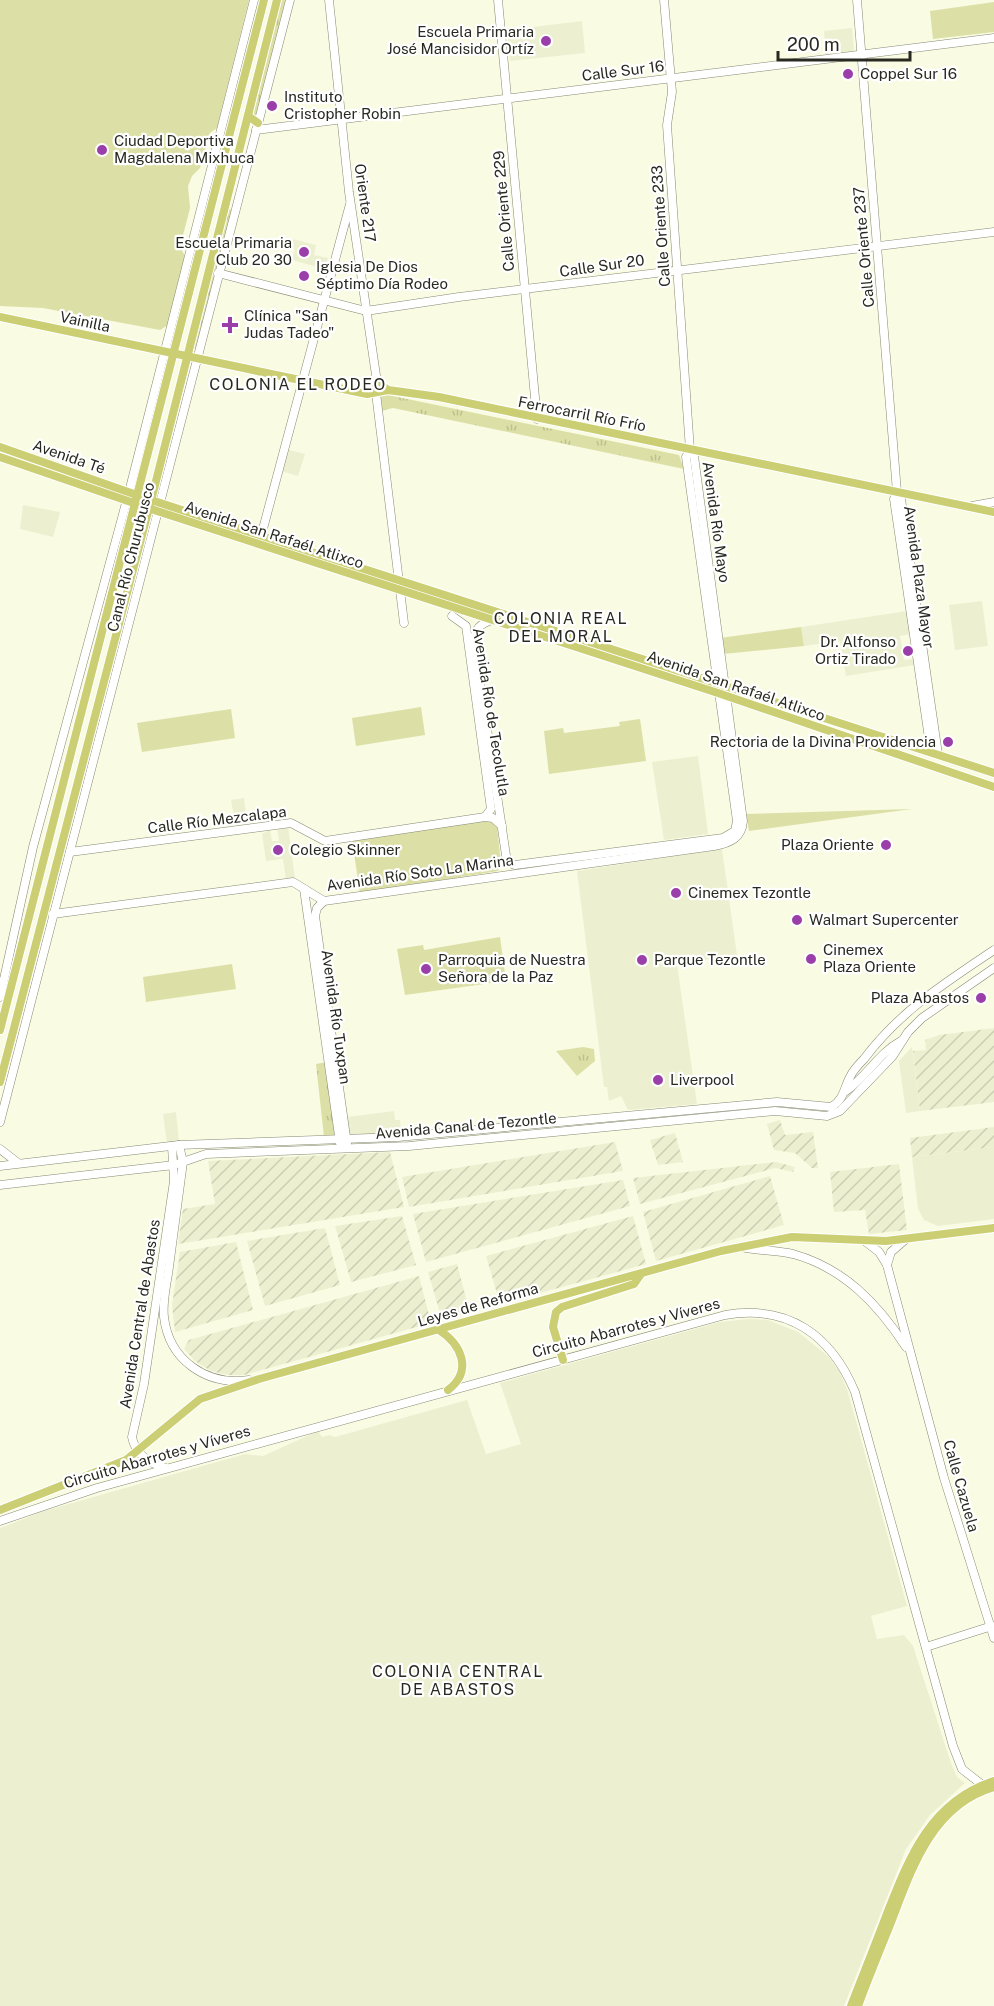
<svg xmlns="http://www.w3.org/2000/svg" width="994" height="2006" viewBox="0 0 994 2006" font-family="'Public Sans',sans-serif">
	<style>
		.built { fill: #edf0d0 }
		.industrial { fill: url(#industrial-furrows) }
		.grass { fill: url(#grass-tufts) }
		.green { fill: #dce0a6 }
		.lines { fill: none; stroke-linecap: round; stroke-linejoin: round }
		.secondary-casing { stroke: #878973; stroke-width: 9 }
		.primary-casing { stroke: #fff; stroke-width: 10 }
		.secondary { stroke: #fff; stroke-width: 8 }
		.primary { stroke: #cbce73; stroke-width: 8 }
		.poi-dot { fill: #9a3faa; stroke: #fff; stroke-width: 2 }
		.labels { text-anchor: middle; stroke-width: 4.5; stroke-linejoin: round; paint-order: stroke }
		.poi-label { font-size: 15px; fill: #282920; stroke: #fff; text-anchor: start }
		.street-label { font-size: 15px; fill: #282920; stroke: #fff }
		.neighbourhood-label { font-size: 16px; letter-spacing: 1.5px; fill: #282920; stroke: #fff }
	</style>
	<defs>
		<pattern id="industrial-furrows" width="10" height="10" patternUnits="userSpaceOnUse" patternTransform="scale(1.5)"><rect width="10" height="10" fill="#edf0d0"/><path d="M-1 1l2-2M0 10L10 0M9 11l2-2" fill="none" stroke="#cbceb2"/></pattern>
		<pattern id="grass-tufts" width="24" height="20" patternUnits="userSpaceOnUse" patternTransform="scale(1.5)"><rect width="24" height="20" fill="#dce0a6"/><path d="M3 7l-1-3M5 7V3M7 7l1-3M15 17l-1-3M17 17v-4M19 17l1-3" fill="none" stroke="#bdc08f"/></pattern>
	</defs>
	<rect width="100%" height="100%" fill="#f9fbe3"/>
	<g class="built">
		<path d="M582,21L585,53L510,61L507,30Z"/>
		<path d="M852,28L854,51L826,55L824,31Z"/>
		<path d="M293,239L316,245L314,255L328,258L325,269L292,260L295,249L290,248Z"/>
		<path d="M286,449L305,454L298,476L281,471Z"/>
		<path d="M23,505L60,512L53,537L20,529Z"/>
		<path d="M982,601L988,646L955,650L949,605Z"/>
		<path d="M907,611L911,634L900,636L904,660L914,659L915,665L846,676L840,641L804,646L801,627Z"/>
		<path d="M698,756L708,834L664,840L652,762Z"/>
		<path d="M244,798L247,822L236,827L231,800Z"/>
		<path d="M288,826L295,879L286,880L283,859L266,861L262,834L270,830L272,841H279L277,827Z"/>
		<path d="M722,849L737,955L677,964L697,1104L628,1110L621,1096L609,1101L607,1087H604L577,871Z"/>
		<path d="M912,1047L920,1111L906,1113L899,1061Z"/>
		<path d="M394,1111L395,1120H400L401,1134L349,1137L347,1117Z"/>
		<path d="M176,1112L179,1143L167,1144L163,1114Z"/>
		<path d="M994,1147V1219L938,1226L924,1220L918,1209L912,1157Z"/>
		<path d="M749,1319L768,1320L798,1332L828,1356L840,1372L848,1392L907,1606L871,1616L877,1639L904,1635L913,1646L951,1763L957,1777L965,1783L930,1815L906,1849L844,2006H0V1528L44,1511L245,1454L263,1456L318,1431L322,1437L329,1435L335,1437L467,1400L486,1454L521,1444L500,1383L720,1322Z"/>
	</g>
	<g class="industrial">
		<path d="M994,1028V1102L920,1111L913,1051L926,1050L925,1040L939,1035Z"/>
		<path d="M780,1120L785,1135L813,1132L818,1168H812L795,1153L774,1150L767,1124Z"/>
		<path d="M994,1127V1147L912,1157L910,1138Z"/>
		<path d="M675,1133L683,1162L658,1165L650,1140Z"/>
		<path d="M615,1142L623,1171L409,1207L402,1177Z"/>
		<path d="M390,1152L404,1207L178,1244L183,1209L215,1204L208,1161Z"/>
		<path d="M776,1162L795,1167L793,1172L775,1168L640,1204L633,1178Z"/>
		<path d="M899,1164L907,1230L869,1234L865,1210L834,1212L830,1172Z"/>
		<path d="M770,1176L784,1225L656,1261L643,1212Z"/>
		<path d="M623,1180L630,1206L426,1262L413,1214Z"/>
		<path d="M402,1216L416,1265L351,1282L335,1226Z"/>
		<path d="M633,1216L646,1264L500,1304L486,1256Z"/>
		<path d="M325,1228L340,1285L265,1306L247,1241Z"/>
		<path d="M236,1242L253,1310L175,1332L172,1305L180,1252Z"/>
		<path d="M457,1264L470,1313L442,1320L428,1272Z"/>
		<path d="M419,1276L431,1323L244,1375H228L211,1371L195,1361L184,1349L189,1340Z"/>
	</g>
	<g class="grass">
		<path d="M256,0H260L225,144L220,143Z"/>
		<path d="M281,0H286L256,118L253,115Z"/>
		<path d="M218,149L223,150L171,343H169Z"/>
		<path d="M229,209L233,210L197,349L193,348Z"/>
		<path d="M388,395L679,455L684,469L393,408L381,411L379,397Z"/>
		<path d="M583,1047L594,1049L595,1061L577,1076L556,1051Z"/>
		<path d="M327,1062L338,1137H324L316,1064Z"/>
	</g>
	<g class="green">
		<path d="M0,0H249L217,128L210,133L200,168L192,176L188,186L190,208L180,247L185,256L168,325L160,330L43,308L0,306Z"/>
		<path d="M994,2V32L933,39L930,11Z"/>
		<path d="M801,627L804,646L723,654L720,638Z"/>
		<path d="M421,707L425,735L356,746L352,718Z"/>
		<path d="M231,709L235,738L142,752L137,723Z"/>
		<path d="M640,719L646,761L549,774L544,731L563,728L564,733L620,726L619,722Z"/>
		<path d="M912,809L749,831L746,814Z"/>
		<path d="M490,820L497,825L501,865L498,871L360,893L352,840Z"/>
		<path d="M500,937L506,981L405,995L397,949L423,945L424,950Z"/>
		<path d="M232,964L236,989L146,1002L143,977Z"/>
	</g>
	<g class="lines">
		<g class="secondary-casing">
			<g id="secondary">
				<path d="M329,0L349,192L377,382L376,393L404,623"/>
				<path d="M498,0L537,419"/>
				<path d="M857,0L897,492L894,499L931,752"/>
				<path d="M256,130L994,38"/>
				<path d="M218,273L366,311L459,297L994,232"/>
				<path d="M897,492L901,499L938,754"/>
				<path d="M972,506L994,502"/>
				<path d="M260,540L350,204"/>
				<path d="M452,616L466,626L491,809L485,817"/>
				<path d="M492,620C480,624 474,629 474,642L507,862"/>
				<path d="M70,852L291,823L325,841L485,817L493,818L502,826"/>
				<path d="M507,862L515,865L723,838L735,831L737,821L686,457L690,450"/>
				<path d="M304,889L340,1143"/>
				<path d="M324,901L317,908L315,916L347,1144"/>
				<path d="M53,914L293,882L324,901L714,846C730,843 742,838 743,821L694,456L690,450L667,125L672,92L664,0"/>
				<path d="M0,997L33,847L129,492L254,0"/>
				<path d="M846,1091C867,1076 879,1053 901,1041"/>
				<path d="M0,1122L290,0"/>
				<path d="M179,1145L183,1162C178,1197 174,1232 169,1267C167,1283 162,1301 164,1317C169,1360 206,1386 249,1380"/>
				<path d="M0,1149L18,1163"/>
				<path d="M0,1166L179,1145L398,1137L777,1102L831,1107C844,1100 844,1088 850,1077C853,1070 859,1064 864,1059C900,1011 945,983 994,950"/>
				<path d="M0,1185L174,1165L206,1154L409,1146L775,1111L827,1116L840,1111L892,1057L908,1032L922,1018L994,968"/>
				<path d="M866,1242L879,1252L887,1265L944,1478L994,1638"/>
				<path d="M742,1247C759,1251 776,1250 793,1254C844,1268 878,1304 906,1347"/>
				<path d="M887,1265L891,1252L906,1239"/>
				<path d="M166,1468C150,1464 135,1454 132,1437L144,1384L174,1181L172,1146"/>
				<path d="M0,1521L97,1488L725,1315C788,1304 831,1335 855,1392L953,1746L962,1769L985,1787"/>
				<path d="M926,1647L992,1626"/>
			</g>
		</g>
		<g class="primary-casing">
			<g id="primary">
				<path d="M248,116L258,123"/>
				<path d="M0,317L367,394L388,390L439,397L994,512"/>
				<path d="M377,382L388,390"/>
				<path d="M0,447L151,500L994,773"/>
				<path d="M0,457L157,511L718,693L994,787"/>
				<path d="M0,1030L264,0"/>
				<path d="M0,1082L155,485L277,0"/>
				<path d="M439,1330C462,1345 473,1371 448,1390"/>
				<path d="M563,1360L553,1327L556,1312L562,1307L634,1284L641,1274"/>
				<path d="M0,1510L126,1460L200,1399L259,1379L721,1251L792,1237L886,1241L994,1228"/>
				<path d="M851,2006C863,1975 876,1943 888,1911C910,1855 932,1801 994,1781"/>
				<path d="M858,2006C868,1979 879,1952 890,1925C911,1871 931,1805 994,1787"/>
			</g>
		</g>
		<use href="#secondary" class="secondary"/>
		<use href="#primary" class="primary"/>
	</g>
	<g class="poi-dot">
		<circle cx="546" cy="41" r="6"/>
		<circle cx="848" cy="74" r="6"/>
		<circle cx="272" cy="106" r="6"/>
		<circle cx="102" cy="150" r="6"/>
		<circle cx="304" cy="252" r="6"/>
		<circle cx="304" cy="276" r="6"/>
		<path d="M227 316h6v6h6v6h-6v6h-6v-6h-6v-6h6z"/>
		<circle cx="908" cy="651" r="6"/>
		<circle cx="948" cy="742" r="6"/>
		<circle cx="886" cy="845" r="6"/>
		<circle cx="278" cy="850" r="6"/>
		<circle cx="676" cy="893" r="6"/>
		<circle cx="797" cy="920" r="6"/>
		<circle cx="811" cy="959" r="6"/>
		<circle cx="642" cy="960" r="6"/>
		<circle cx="426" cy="969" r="6"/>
		<circle cx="981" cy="998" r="6"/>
		<circle cx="658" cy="1080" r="6"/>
	</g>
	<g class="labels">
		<g class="poi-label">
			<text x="534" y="37" text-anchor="end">Escuela Primaria<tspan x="534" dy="17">José Mancisidor Ortíz</tspan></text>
			<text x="860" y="79">Coppel Sur 16</text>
			<text x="284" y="102">Instituto<tspan x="284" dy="17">Cristopher Robin</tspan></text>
			<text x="114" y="146">Ciudad Deportiva<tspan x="114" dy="17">Magdalena Mixhuca</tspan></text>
			<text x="292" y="248" text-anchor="end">Escuela Primaria<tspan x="292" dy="17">Club 20 30</tspan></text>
			<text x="316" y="272">Iglesia De Dios<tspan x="316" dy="17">Séptimo Día Rodeo</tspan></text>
			<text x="244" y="321">Clínica "San<tspan x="244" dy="17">Judas Tadeo"</tspan></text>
			<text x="896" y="647" text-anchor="end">Dr. Alfonso<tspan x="896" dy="17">Ortiz Tirado</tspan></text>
			<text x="936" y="747" text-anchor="end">Rectoria de la Divina Providencia</text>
			<text x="874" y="850" text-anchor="end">Plaza Oriente</text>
			<text x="290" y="855">Colegio Skinner</text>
			<text x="688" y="898">Cinemex Tezontle</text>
			<text x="809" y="925">Walmart Supercenter</text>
			<text x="823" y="955">Cinemex<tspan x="823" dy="17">Plaza Oriente</tspan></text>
			<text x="438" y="965">Parroquia de Nuestra<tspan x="438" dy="17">Señora de la Paz</tspan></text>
			<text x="654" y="965">Parque Tezontle</text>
			<text x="969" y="1003" text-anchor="end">Plaza Abastos</text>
			<text x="670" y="1085">Liverpool</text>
		</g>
		<g class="street-label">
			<text transform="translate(623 71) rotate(-7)" y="5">Calle Sur 16</text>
			<text transform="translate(365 203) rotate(82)" y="5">Oriente 217</text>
			<text transform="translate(504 211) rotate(-95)" y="5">Calle Oriente 229</text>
			<text transform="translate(661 226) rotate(-94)" y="5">Calle Oriente 233</text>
			<text transform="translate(864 247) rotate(-95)" y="5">Calle Oriente 237</text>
			<text transform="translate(602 266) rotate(-8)" y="5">Calle Sur 20</text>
			<text transform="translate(85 322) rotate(12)" y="5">Vainilla</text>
			<text transform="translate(582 414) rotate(11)" y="5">Ferrocarril Río Frío</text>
			<text transform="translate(69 457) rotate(19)" y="5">Avenida Té</text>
			<text transform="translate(716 522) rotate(82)" y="5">Avenida Río Mayo</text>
			<text transform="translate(274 535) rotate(18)" y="5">Avenida San Rafaél Atlixco</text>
			<text transform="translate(131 557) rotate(-76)" y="5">Canal Río Churubusco</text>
			<text transform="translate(919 577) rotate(82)" y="5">Avenida Plaza Mayor</text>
			<text transform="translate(736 686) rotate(19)" y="5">Avenida San Rafaél Atlixco</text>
			<text transform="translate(491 712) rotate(81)" y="5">Avenida Río de Tecolutla</text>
			<text transform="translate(217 820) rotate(-7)" y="5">Calle Río Mezcalapa</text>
			<text transform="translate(420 873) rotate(-8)" y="5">Avenida Río Soto La Marina</text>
			<text transform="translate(336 1017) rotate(82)" y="5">Avenida Río Tuxpan</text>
			<text transform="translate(466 1126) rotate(-5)" y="5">Avenida Canal de Tezontle</text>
			<text transform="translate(478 1305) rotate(-16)" y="5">Leyes de Reforma</text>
			<text transform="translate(140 1314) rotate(-81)" y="5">Avenida Central de Abastos</text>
			<text transform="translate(626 1328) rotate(-15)" y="5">Circuito Abarrotes y Víveres</text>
			<text transform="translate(157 1457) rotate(-16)" y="5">Circuito Abarrotes y Víveres</text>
			<text transform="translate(961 1486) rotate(74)" y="5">Calle Cazuela</text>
		</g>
		<g class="neighbourhood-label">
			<text x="298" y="390">COLONIA EL RODEO</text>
			<text x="561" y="624">COLONIA REAL<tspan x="561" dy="18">DEL MORAL</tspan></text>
			<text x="458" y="1677">COLONIA CENTRAL<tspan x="458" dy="18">DE ABASTOS</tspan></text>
		</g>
	</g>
	<path d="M778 51v9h132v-9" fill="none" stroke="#282920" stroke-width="3"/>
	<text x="787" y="51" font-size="18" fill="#282920" stroke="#ffffff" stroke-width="4.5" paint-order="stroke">200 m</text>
</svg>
